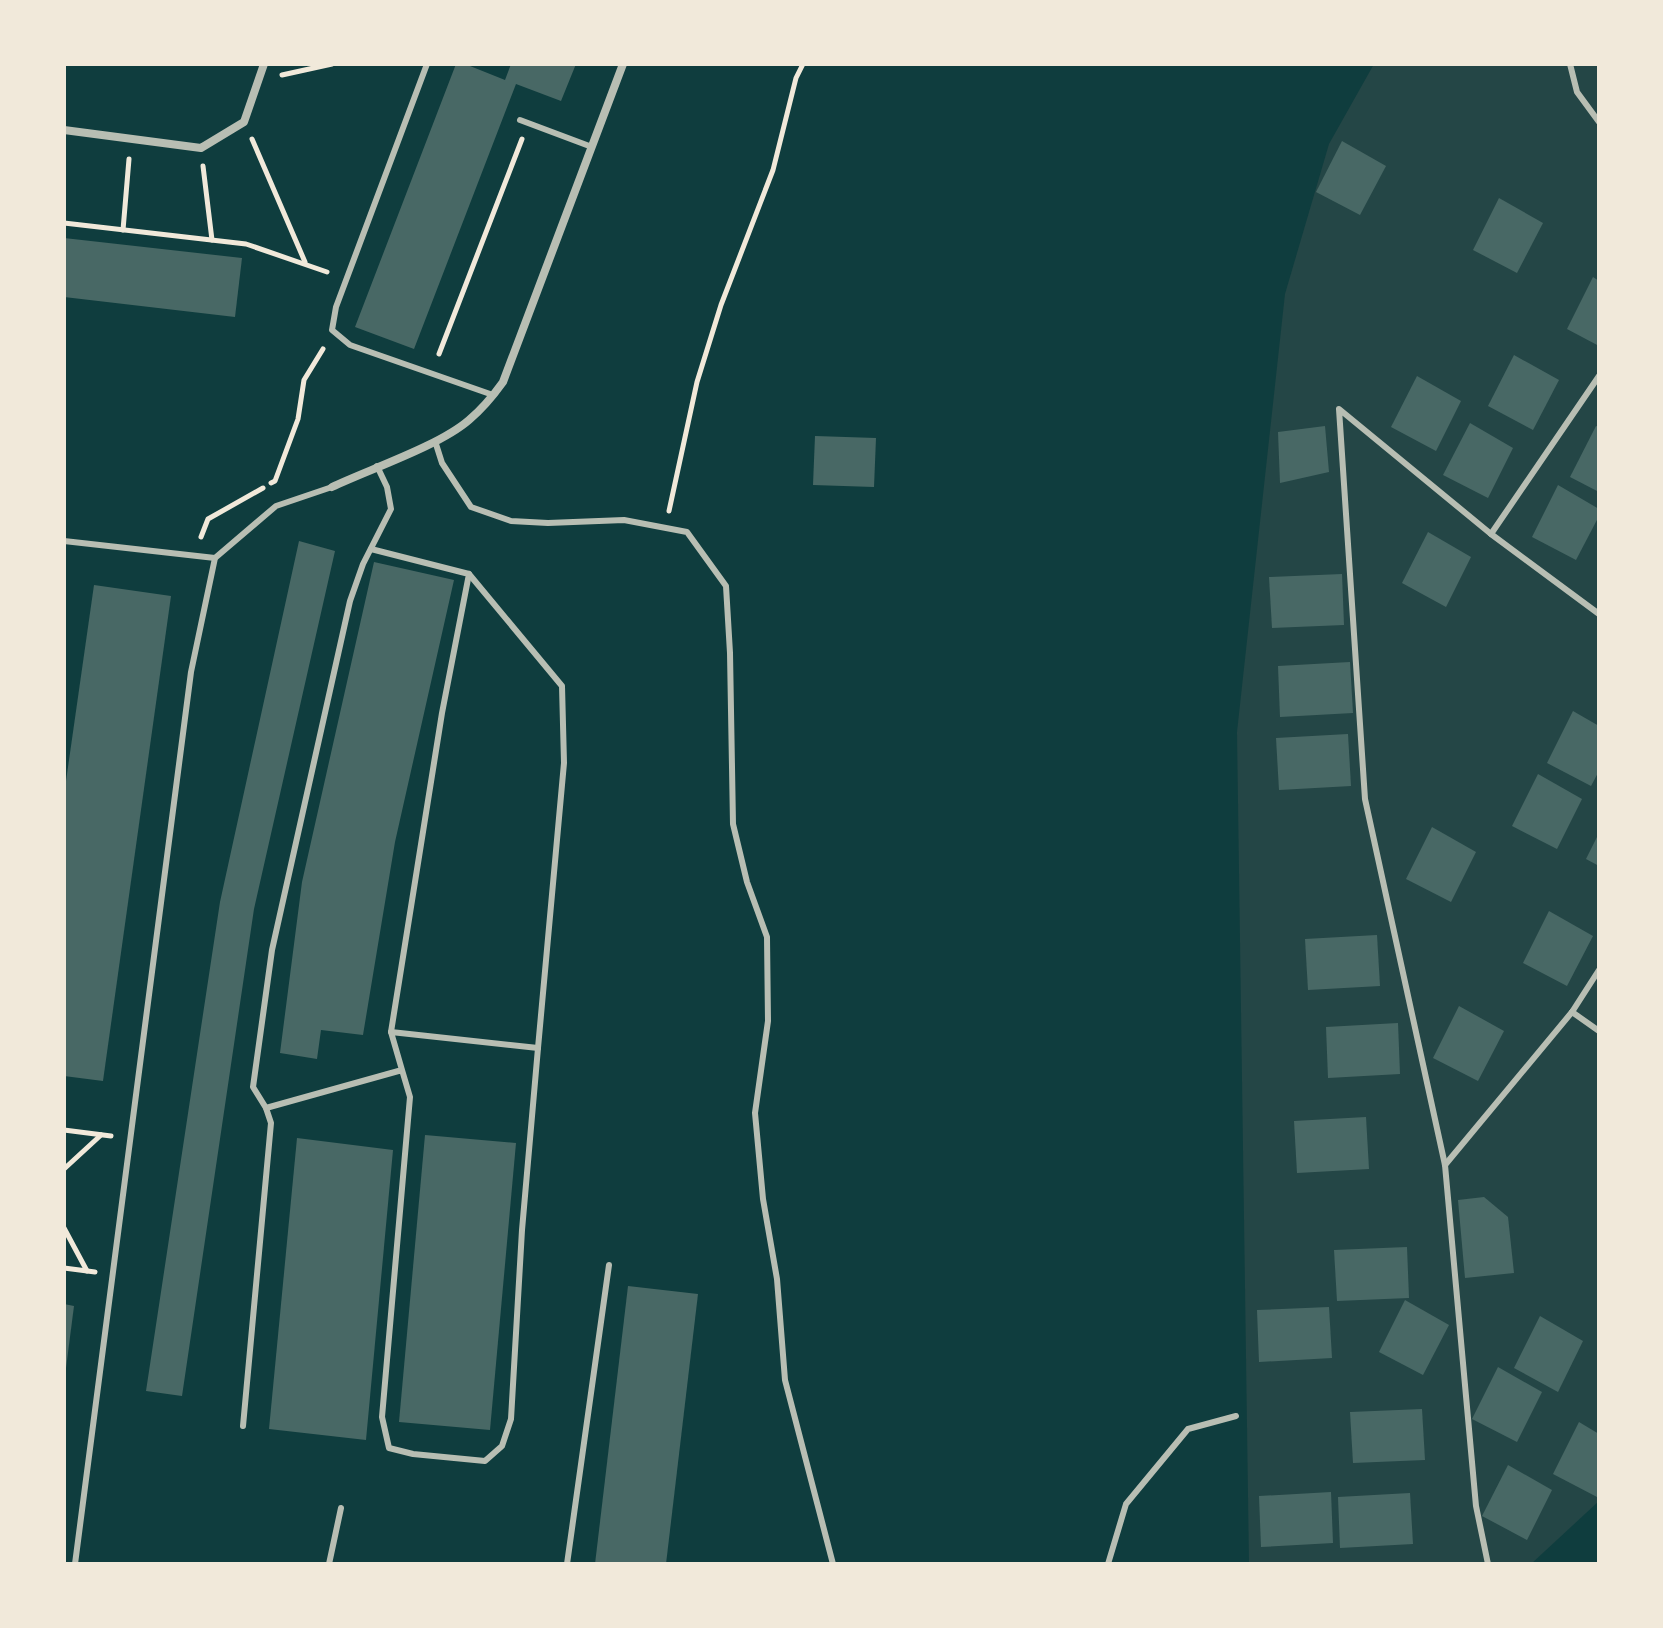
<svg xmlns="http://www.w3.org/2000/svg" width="1663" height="1628" viewBox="0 0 1663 1628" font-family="Barlow,sans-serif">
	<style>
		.green { fill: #244646 }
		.building { fill: #486865 }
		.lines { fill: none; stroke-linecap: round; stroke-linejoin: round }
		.path { stroke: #f1e9da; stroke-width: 5 }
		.service { stroke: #b8beb3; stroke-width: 6 }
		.minor { stroke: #b8beb3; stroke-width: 8 }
	</style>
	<rect width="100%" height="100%" fill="#0f3d3e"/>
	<path class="green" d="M1374,64H1599V1501L1531,1564H1249L1237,732L1285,294L1329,144Z"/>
	<g class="building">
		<path d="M456,64H465L505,80L511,64H576L561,101L516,84L414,349L355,327Z"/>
		<path d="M1342,141L1386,166L1360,215L1316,192Z"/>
		<path d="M1499,198L1543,223L1517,273L1473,250Z"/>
		<path d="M64,238L242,258L235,317L64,297Z"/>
		<path d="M1593,277L1599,281V346L1567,329Z"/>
		<path d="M1514,355L1559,380L1533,430L1488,406Z"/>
		<path d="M1417,376L1461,401L1436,451L1391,427Z"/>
		<path d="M1470,423L1513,448L1488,498L1443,475Z"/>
		<path d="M1325,426L1329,472L1280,483L1278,432Z"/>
		<path d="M1596,426L1599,427V492L1570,477Z"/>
		<path d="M815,436L876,438L874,487L813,485Z"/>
		<path d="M1558,485L1599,509V516L1576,560L1532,537Z"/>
		<path d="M1428,532L1471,557L1446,607L1402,583Z"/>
		<path d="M299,541L335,551L254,909L182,1396L146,1391L220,902Z"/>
		<path d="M374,562L454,580L395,842L363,1035L321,1030L317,1059L280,1053L302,882Z"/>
		<path d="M1342,574L1344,625L1272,628L1269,577Z"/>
		<path d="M94,585L171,596L103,1081L64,1076V795Z"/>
		<path d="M1350,662L1353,713L1280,717L1278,666Z"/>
		<path d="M1573,711L1599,726V771L1591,786L1547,763Z"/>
		<path d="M1348,734L1351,786L1279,790L1276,738Z"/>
		<path d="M1538,774L1582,799L1557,849L1512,826Z"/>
		<path d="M1432,827L1476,852L1451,902L1406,879Z"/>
		<path d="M1599,833V866L1586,859Z"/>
		<path d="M1549,911L1593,936L1567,986L1523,963Z"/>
		<path d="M1377,935L1380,986L1308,990L1305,939Z"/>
		<path d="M1459,1006L1504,1031L1478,1081L1433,1058Z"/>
		<path d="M1398,1023L1400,1074L1328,1078L1326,1027Z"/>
		<path d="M1366,1117L1369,1169L1297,1173L1294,1121Z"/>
		<path d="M425,1135L516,1143L490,1430L399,1422Z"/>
		<path d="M297,1138L393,1150L366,1440L269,1429Z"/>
		<path d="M1484,1197L1508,1217L1514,1273L1465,1278L1458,1200Z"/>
		<path d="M1407,1247L1409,1298L1337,1301L1334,1250Z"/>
		<path d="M628,1286L698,1294L666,1564H595Z"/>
		<path d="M1405,1300L1449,1325L1423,1375L1379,1352Z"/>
		<path d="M64,1304L74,1306L66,1368H64Z"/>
		<path d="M1329,1307L1332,1358L1259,1362L1257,1310Z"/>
		<path d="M1540,1316L1583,1341L1558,1392L1514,1368Z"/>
		<path d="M1498,1367L1542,1392L1517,1442L1472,1419Z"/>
		<path d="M1422,1409L1425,1460L1353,1463L1350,1412Z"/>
		<path d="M1579,1422L1599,1434L1597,1497L1553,1474Z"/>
		<path d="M1508,1465L1552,1490L1527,1540L1482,1516Z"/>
		<path d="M1331,1492L1333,1543L1261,1547L1259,1496Z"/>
		<path d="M1410,1493L1413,1544L1340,1548L1338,1497Z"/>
	</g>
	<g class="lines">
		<g class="path">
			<path d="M282,75L332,64"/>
			<path d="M252,139L305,262"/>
			<path d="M203,166L212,240"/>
			<path d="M64,223L246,244L327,272"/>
			<path d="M123,230L129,159"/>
			<path d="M439,354L522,139"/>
			<path d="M271,483L275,481L298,419L304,380L323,349"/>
			<path d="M669,511L697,382L721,305L773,170L796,78L803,64"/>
			<path d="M201,537L208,519L263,488"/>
			<path d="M64,1130L111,1136"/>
			<path d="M64,1169L101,1135"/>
			<path d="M64,1228L87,1271"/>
			<path d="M64,1268L95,1272"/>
		</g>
		<g class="service">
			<path d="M427,64L336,307L332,330L350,345L493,395"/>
			<path d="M1570,64L1577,92L1599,122"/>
			<path d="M520,120L592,147"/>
			<path d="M435,441L442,463L471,507L511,521L548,523L624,520L687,532L726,586L730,653L733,824L747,882L767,937L768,1021L755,1113L763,1199L777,1279L785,1380L833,1564"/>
			<path d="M1491,534L1599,376"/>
			<path d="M64,541L215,558"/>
			<path d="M371,549L469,574L442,713L391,1032"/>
			<path d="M469,574L562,686L564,763L538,1048"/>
			<path d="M1572,1012L1599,1031"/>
			<path d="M266,1108L402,1070L391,1032L538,1048L522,1230L511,1419L502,1446L485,1461L413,1454L389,1448L382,1417L410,1097L402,1070"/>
			<path d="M1445,1165L1572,1012L1599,970"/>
			<path d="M243,1426L271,1123L266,1108L253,1087L272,950L350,601L363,564L391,509L387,487L377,466"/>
			<path d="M75,1564L191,672L215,558L276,506L332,487"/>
			<path d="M329,1564L341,1508"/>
			<path d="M567,1564L609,1265"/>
			<path d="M1108,1564L1126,1504L1188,1429L1236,1416"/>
			<path d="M1488,1564L1476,1506L1445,1165L1365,799L1339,409L1491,534L1599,614"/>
		</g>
		<g class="minor">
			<path d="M64,130L201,148L244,122L264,64"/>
			<path d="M332,487C370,469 439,446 469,420C482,409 493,396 503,382L623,64"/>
		</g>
	</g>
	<rect width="1663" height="1628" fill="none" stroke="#f1e9da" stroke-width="132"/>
</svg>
